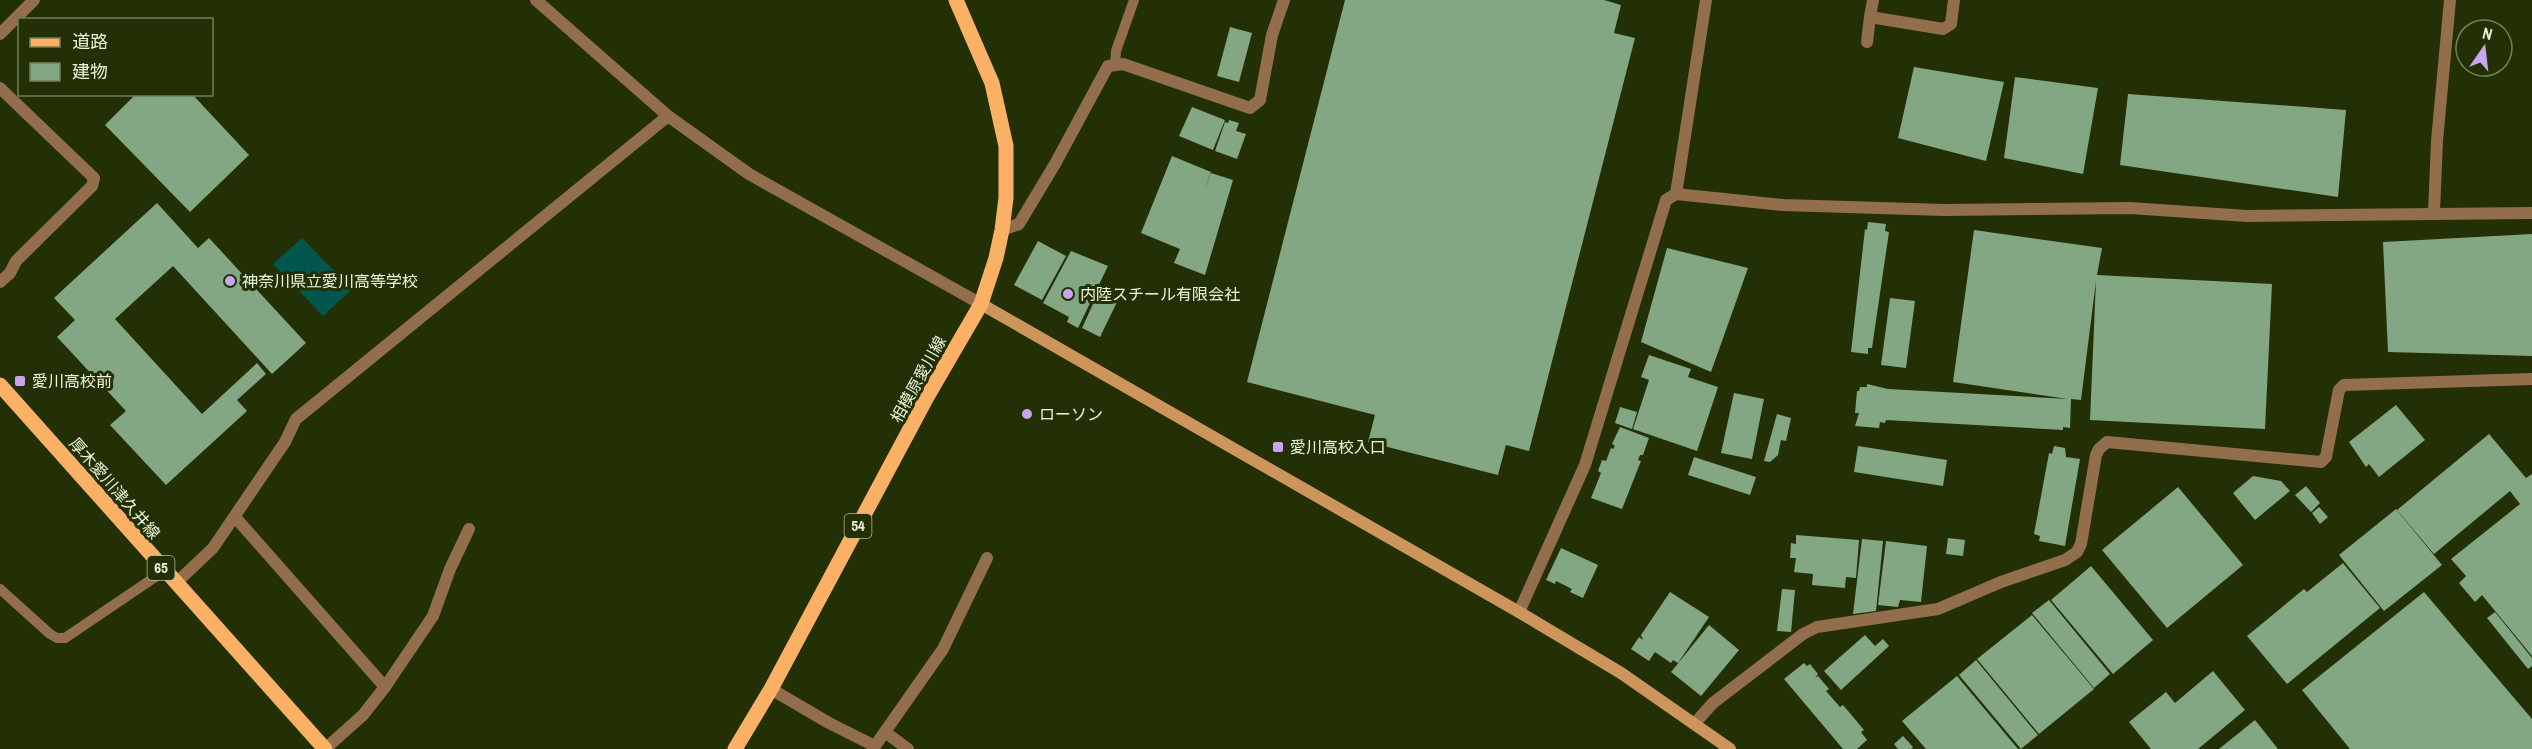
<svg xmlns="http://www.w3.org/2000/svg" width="2532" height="749" viewBox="0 0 2532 749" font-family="'Archivo Narrow','Noto Sans JP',sans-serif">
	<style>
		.water { fill: #01564e }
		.building { fill: #82a782 }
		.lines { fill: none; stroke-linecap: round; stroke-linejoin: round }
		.lane { stroke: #926e4c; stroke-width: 10 }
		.street { stroke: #926e4c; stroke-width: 12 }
		.secondary { stroke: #cd945b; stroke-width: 12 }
		.primary { stroke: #fbb165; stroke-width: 15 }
		.poi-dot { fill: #c7a6ef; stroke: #233005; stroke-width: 2 }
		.labels { text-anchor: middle; stroke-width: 6; stroke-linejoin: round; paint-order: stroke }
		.shield { fill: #233005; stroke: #aeb99c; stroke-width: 1.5 }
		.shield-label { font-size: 15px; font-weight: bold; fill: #eaf4dc }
		.poi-label { font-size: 16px; fill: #eaf4dc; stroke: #233005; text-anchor: start }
		.street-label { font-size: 16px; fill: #eaf4dc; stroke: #233005 }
	</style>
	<rect width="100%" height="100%" fill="#233005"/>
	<path class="water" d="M302,238L352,289L323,316L273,264Z"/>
	<g class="building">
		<path d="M1345,0H1604L1621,5L1614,33L1635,38L1529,451L1506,445L1498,475L1368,442L1375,415L1247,382Z"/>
		<path d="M1230,27L1252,33L1239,82L1217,76Z"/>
		<path d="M1914,67L2004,82L1986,161L1898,138Z"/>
		<path d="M2015,77L2098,88L2083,174L2004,158Z"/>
		<path d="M136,94H192L249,155L190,212L105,125Z"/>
		<path d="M2128,94L2346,110L2338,197L2120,165Z"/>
		<path d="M1192,107L1225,120L1213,150L1179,136Z"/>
		<path d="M1229,120L1239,123L1236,131L1246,134L1237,159L1215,151L1225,122L1228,123Z"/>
		<path d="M1172,156L1211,172L1204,191L1211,173L1233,180L1205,275L1174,263L1180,249L1141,233Z"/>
		<path d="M157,203L198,248L209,238L306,343L272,374L173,266L115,319L202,414L257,363L266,374L237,400L247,411L166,485L110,425L126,411L57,337L75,320L54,298Z"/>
		<path d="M1868,222L1886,224L1885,231L1889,232L1872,348H1868V354L1851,352L1865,229L1867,230Z"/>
		<path d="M1974,230L2102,248L2097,275L2272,284L2265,429L2090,420L2096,281L2081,400L2071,399L2070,428L2063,427V430L1886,420L1885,423L1880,422L1879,428L1855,426L1859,413H1855L1857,391H1859L1860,387H1867V384L1888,389L2068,399L1953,382Z"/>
		<path d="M2532,234V356L2388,352L2383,242Z"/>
		<path d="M1038,241L1066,256L1042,300L1014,285Z"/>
		<path d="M1667,248L1748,268L1711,372L1641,342Z"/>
		<path d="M1071,251L1108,266L1078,328L1067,322L1069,317L1043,303Z"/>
		<path d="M1098,293L1117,302L1100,337L1082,328Z"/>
		<path d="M1890,298L1915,301L1906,368L1881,365Z"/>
		<path d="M1649,355L1691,369L1688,377L1718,387L1697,451L1633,429L1649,380L1641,377Z"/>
		<path d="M1734,393L1764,399L1752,459L1721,453Z"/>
		<path d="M2396,405L2425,440L2379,477L2369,464L2366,467L2349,442Z"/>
		<path d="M1620,407L1637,412L1632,429L1615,423Z"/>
		<path d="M1777,414L1791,418L1786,441L1781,440L1778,455L1770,462L1764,461Z"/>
		<path d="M1620,427L1649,438L1643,455H1640L1638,460L1641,461L1622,509L1591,498L1601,473L1598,471L1602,460L1606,461L1611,448L1613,449L1615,446L1612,444Z"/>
		<path d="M2489,434L2526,478L2532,474V656L2482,595L2475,602L2459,583L2466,576L2451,559L2520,504L2510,491L2434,554L2397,510Z"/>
		<path d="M1858,446L1947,460L1943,486L1854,472Z"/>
		<path d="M2054,446L2065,448L2066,457L2080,459L2065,546L2039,541L2040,536L2034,534L2049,453L2052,454Z"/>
		<path d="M1694,457L1756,477L1750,495L1688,475Z"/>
		<path d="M2253,476L2281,481L2290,491L2255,520L2233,493Z"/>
		<path d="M2306,486L2320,503L2311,512L2295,495Z"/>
		<path d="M2178,487L2243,565L2167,628L2102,550Z"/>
		<path d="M2319,507L2328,517L2320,524L2312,513Z"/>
		<path d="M2396,509L2442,565L2384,611L2339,555Z"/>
		<path d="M1796,535L1859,540L1856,578L1846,577L1845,588L1812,585L1813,574L1794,572L1796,558H1790L1791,543L1796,544Z"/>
		<path d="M1948,538L1965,540L1963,556L1946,554Z"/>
		<path d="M1862,539L1883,541L1876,611L1853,614Z"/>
		<path d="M1886,541L1927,546L1921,602L1900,600L1898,607L1878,605Z"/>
		<path d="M1561,548L1598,565L1583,598L1570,592L1572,589L1556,581L1555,584L1546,580Z"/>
		<path d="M2343,563L2380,608L2287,684L2247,636L2304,589L2307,592Z"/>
		<path d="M2091,566L2153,640L2113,674L2051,600Z"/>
		<path d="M1782,589L1795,590L1791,632L1777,631Z"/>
		<path d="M1670,592L1709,617L1678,663L1673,660L1671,663L1655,652L1649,661L1631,649L1639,637L1643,640L1641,635Z"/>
		<path d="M2424,592L2532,719V749H2350L2302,690Z"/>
		<path d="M2049,600L2110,674L2094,688L2032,613Z"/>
		<path d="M2495,612L2532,658V666L2528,669L2487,618Z"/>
		<path d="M2032,615L2094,689L2039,734L1977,659Z"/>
		<path d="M1709,625L1739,650L1701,696L1671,672Z"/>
		<path d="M1865,635L1875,646L1883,639L1889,646L1841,690L1824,671Z"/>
		<path d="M1976,660L2038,735L2021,749L1959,675Z"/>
		<path d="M1804,663L1807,666L1810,664L1818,674L1815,678L1818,676L1829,689L1826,691L1840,707L1843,705L1864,730L1861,732L1867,740L1857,749H1843L1784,679Z"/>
		<path d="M2213,671L2245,710L2198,749H2151L2129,722L2166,692L2175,703Z"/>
		<path d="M1957,676L2018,749H1926L1902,721Z"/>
		<path d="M2255,720L2278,749H2219Z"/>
		<path d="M1903,736L1913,747L1911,749H1898L1894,744Z"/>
	</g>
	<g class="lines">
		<g class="lane">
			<path d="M1115,65L1116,51L1134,0"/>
			<path d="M0,589L50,634L57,638H65L164,571"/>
		</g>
		<g class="street">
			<path d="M536,0L668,116L749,174L981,304"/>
			<path d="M1873,0L1870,17L1943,29L1951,24L1954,0"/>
			<path d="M0,34L34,0"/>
			<path d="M1867,42L1870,17"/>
			<path d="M0,88L94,178L92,186L16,261L10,273L0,282"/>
			<path d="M1676,194L1706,0"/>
			<path d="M2434,212L2437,141L2450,0"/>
			<path d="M1002,230L1019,224L1055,164L1108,66L1123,64L1250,108L1260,100L1272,35L1284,0"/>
			<path d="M235,517L385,687L433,616L450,569L469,529"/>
			<path d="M176,583L213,548L285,442L296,419L668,116"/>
			<path d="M1519,612L1585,465L1666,200L1676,194L1783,205L1944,210L2130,208L2247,216L2532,213"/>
			<path d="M771,689L829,723L875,746L943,649L987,558"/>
			<path d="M1695,723L1713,703L1803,634L1817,627L1938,609L2001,582L2065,560L2077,552L2081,544L2096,455L2099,449L2107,442L2321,462L2326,457L2339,390L2344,385L2532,379"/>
			<path d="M885,732L908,749"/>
			<path d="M325,749L363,715L385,687"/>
		</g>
		<path class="secondary" d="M981,304L1519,612L1621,673L1730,749"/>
		<g class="primary">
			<path d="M0,385L325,749"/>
			<path d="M735,749L771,689L927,397L981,304L996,258L1002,230L1006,198V146L992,83L956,0"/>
		</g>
	</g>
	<g class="poi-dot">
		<circle cx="230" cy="281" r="6"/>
		<circle cx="1068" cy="294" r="6"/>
		<rect x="14" y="375" width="12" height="12" rx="3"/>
		<circle cx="1027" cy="414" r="6"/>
		<rect x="1272" y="441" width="12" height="12" rx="3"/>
	</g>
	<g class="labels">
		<g class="shield">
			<rect x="844.5" y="514" width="27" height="24" rx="4.5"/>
			<rect x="147.5" y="556" width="27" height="24" rx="4.5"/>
		</g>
		<g class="shield-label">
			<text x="858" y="531">54</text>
			<text x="161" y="573">65</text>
		</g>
		<g class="poi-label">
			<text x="242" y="287">神奈川県立愛川高等学校</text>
			<text x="1080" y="300">内陸スチール有限会社</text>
			<text x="32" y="387">愛川高校前</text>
			<text x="1039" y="420">ローソン</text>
			<text x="1290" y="453">愛川高校入口</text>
		</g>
		<g class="street-label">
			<text transform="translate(918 379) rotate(-61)" y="6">相模原愛川線</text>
			<text transform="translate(115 488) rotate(49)" y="6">厚木愛川津久井線</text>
		</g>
	</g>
	<rect x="18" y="18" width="195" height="78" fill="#233005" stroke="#737e5b" stroke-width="1.5"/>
	<rect x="30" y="38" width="30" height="9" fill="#fbb165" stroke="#737e5b" stroke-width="1.5"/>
	<text x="72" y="48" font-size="18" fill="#eaf4dc">道路</text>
	<rect x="30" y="63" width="30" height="18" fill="#82a782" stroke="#737e5b" stroke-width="1.5"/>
	<text x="72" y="78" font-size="18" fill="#eaf4dc">建物</text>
	<g transform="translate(2484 48) rotate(14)"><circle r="28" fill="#233005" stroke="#737e5b" stroke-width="1.5"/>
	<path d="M0-4.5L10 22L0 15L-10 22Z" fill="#c7a6ef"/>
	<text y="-9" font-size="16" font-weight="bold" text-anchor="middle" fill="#eaf4dc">N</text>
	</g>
</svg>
